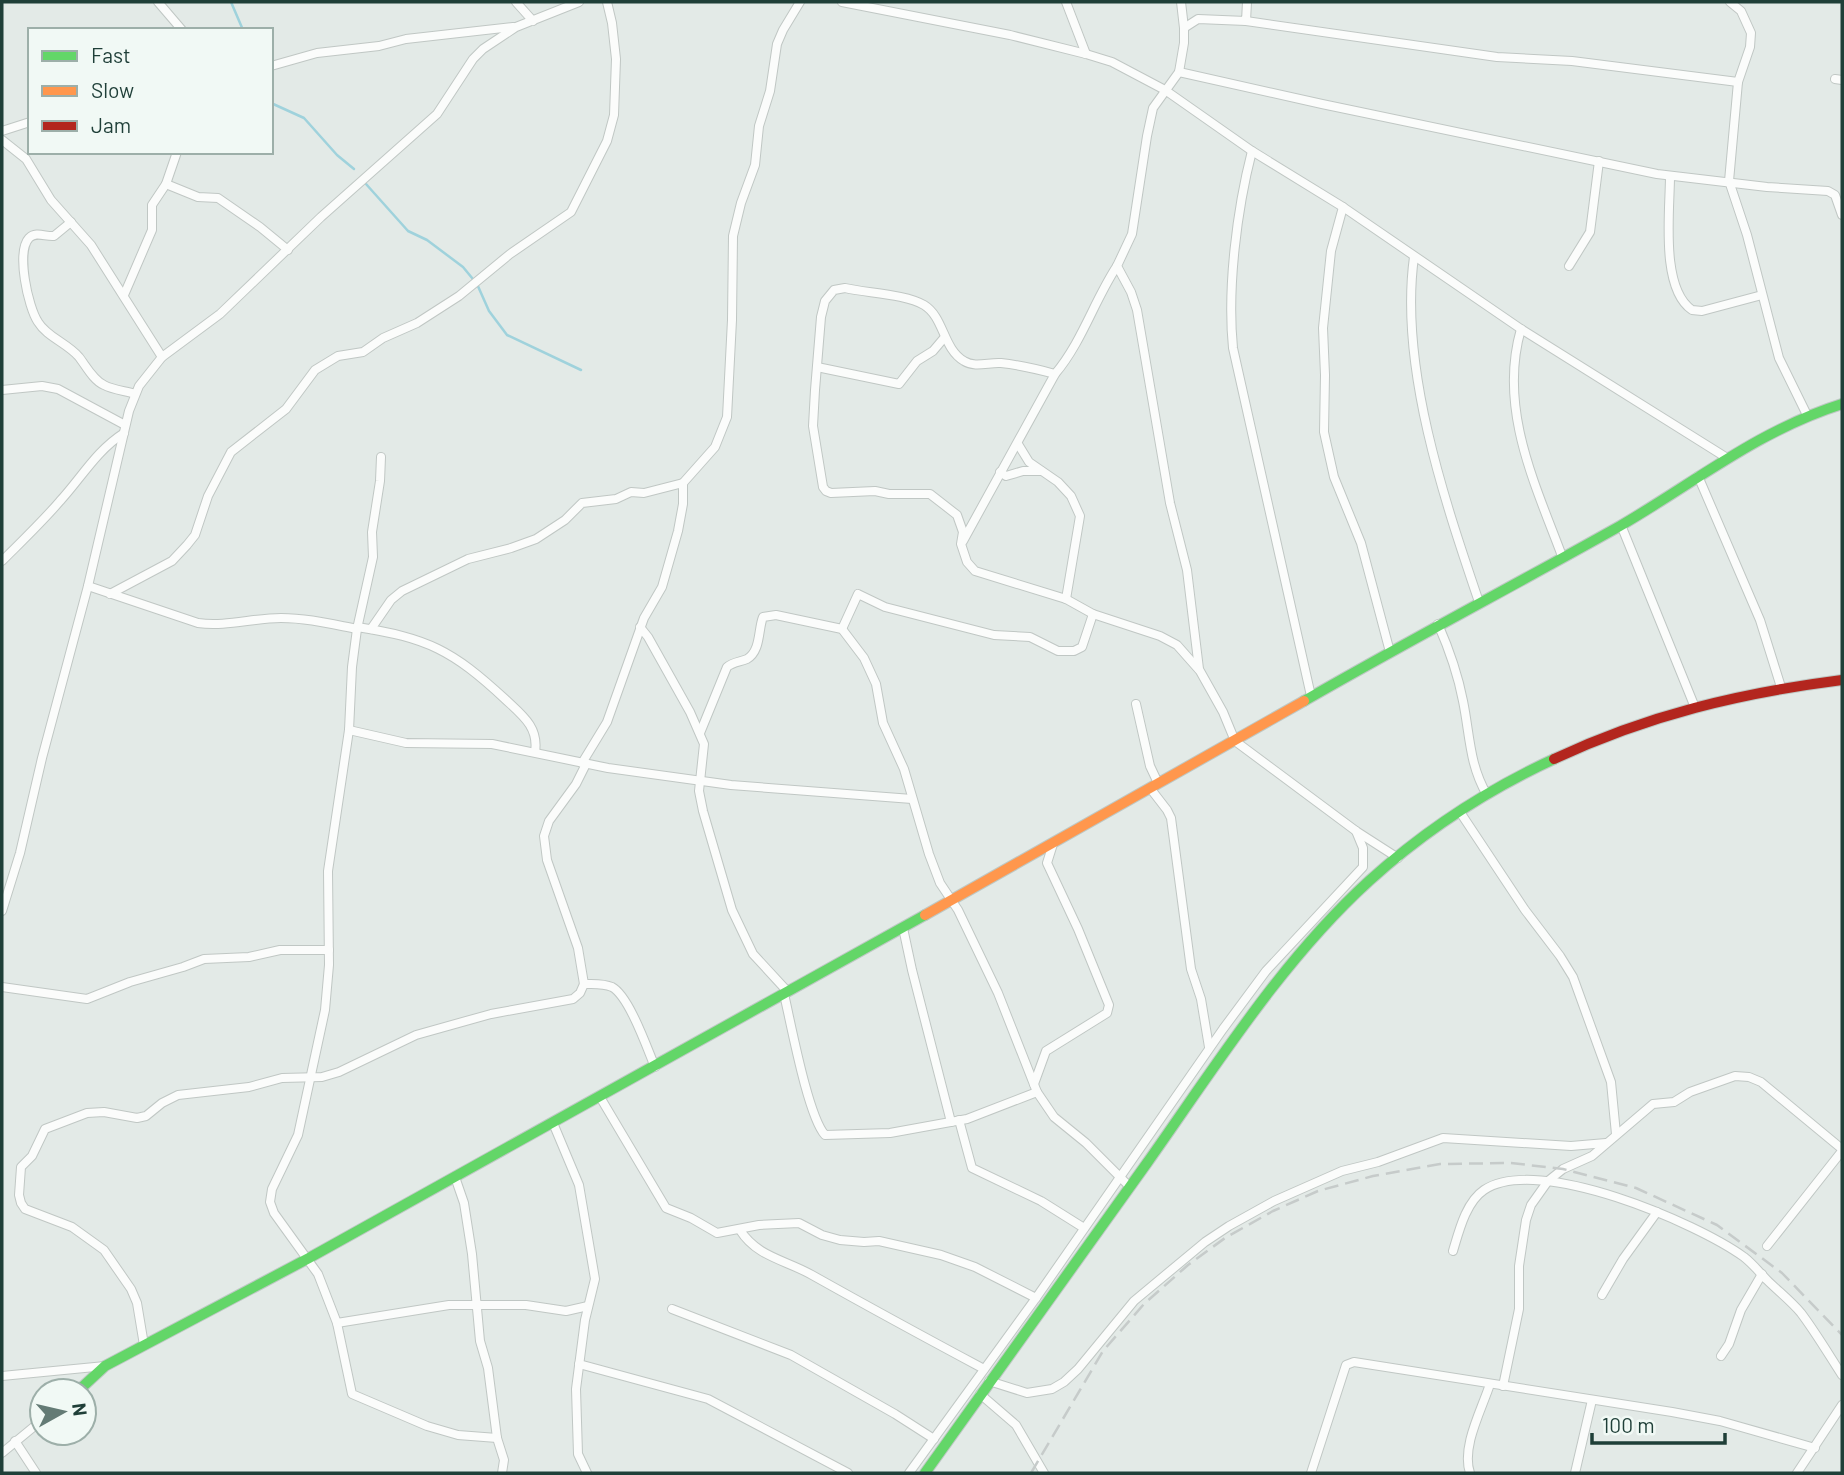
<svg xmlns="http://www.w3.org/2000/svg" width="1844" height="1475" viewBox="0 0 1844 1475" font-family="Barlow,sans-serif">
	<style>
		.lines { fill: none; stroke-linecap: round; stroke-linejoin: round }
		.stream { stroke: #9fd2dc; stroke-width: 2.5 }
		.street-casing { stroke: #c0c7c4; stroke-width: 10 }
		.fast-casing { stroke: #bec8c4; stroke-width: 12 }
		.slow-casing { stroke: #bec8c4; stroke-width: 12 }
		.jam-casing { stroke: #bec8c4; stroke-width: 12 }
		.street { stroke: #fbfcfb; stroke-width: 8 }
		.fast { stroke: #63d668; stroke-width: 10 }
		.slow { stroke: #ff974d; stroke-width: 10 }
		.jam { stroke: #b3261e; stroke-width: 10 }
		.rail { stroke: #c6cbca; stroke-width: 2.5; stroke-dasharray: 14 7; stroke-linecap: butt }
	</style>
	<rect width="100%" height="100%" fill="#e3eae7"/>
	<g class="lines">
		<g class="stream">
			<path d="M231,2L243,30"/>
			<path d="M271,103L304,118L337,155L354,169"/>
			<path d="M366,184L408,231L427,240L463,267L477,284L489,311L507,335L581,370"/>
		</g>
		<g class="street-casing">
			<g id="street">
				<path d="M158,2L182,30"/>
				<path d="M516,2L533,21"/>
				<path d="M842,2L1010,35L1086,54L1112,62L1165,90L1252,151L1343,207L1521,329L1727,458"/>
				<path d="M1066,2L1086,54"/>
				<path d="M1181,2L1184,28"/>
				<path d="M1730,2L1741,11L1751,33L1750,47L1738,82L1729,181L1747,235L1779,358L1807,415"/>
				<path d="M1246,21L1497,57L1572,61L1738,82"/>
				<path d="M271,66L317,53L379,46L406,39L513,27"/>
				<path d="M1179,72L1322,104L1657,174L1767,187L1828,191L1835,195L1842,215"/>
				<path d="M1835,79L1842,80"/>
				<path d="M2,131L30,122"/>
				<path d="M2,140L26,159L51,200L91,245L162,357"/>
				<path d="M1252,151C1237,209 1227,288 1233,348L1311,696"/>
				<path d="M1670,176C1670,211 1660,288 1692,310L1702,311L1762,295"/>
				<path d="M166,184L198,197L218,198L260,227L288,250"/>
				<path d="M1343,207L1331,251L1323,328L1325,375L1324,432L1334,477L1361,543L1390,652"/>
				<path d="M71,222L54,236C46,237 36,231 29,238C16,252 28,307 38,322C47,337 67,343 79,357C86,366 93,380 104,385C113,390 126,391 135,394"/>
				<path d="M1414,257C1399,366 1444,499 1479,602"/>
				<path d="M1569,266L1590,232L1599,161"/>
				<path d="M124,295L152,230V205L166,184L177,152"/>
				<path d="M1521,329C1498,408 1535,484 1562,556"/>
				<path d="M817,367L899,384L917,361L933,351L944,338"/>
				<path d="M1055,374C1037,369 1019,365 1001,363C989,362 975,368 964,361C943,349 944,317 924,305C906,294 866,293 845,288L834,290L825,301L821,317L815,390L813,426L823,487L826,491L831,493L875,491L889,494H930L957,515L963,532L961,544L967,562L975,571L1066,599L1093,614L1160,636L1177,645L1200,671L1223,712L1235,741L1356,831L1398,858"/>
				<path d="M2,390L42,386L58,389L125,425"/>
				<path d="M1018,444L1029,462L1058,482L1071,496L1080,516L1066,599"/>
				<path d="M381,457L380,481L372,532L373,557L357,629L352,667L349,730L328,871L329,965L325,1010L298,1135L272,1189L270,1202L274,1213L318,1274L337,1323L352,1394L427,1426L458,1435L497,1438"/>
				<path d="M1000,472L1006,476L1023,471H1041"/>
				<path d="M1698,476L1760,620L1781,687"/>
				<path d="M1621,525L1694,705"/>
				<path d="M963,541L1055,374C1082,342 1094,301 1117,266"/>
				<path d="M2,561C22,541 42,522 60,501C82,477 96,451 124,433"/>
				<path d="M88,586L198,623C226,627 253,618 281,618C307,618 331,624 357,629"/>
				<path d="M110,594L172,561L187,545L195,535L208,496L231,452L286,409L315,370L338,356L363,352L383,338L417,323L459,296L510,254L571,212L607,141L614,115L616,59L612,23L607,2"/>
				<path d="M1438,624C1449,649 1458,675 1463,701C1470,735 1469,764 1487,795"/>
				<path d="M357,627C428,638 452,650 505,699C522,715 539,727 535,752"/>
				<path d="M640,627L648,637L690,712L704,744L699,791L703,811L732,910L753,954L788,992"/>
				<path d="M371,629L391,600L402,591L468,559L511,548L536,539L565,520L582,503L616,499L631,492L644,493L683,483"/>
				<path d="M842,629L858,594L885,607L994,635L1030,637L1058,651H1074L1082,647L1093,614"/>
				<path d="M1199,669L1187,570L1170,503L1137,310L1131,292L1117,266L1132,234L1147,136L1153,108L1179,72L1184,43V28L1198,19L1246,21L1247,2"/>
				<path d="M1136,704L1150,766L1158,783"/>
				<path d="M349,730L406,743L492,744L608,768L731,785L912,799"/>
				<path d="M700,733L727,667C733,662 740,662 747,659C761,651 758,629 763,617L776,615L842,629L864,658L876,684L883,723L904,769L929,854L940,883L958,910L998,993L1037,1092L1054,1117L1086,1143L1129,1186"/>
				<path d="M582,763L607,722L644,618L662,587L678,531L683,504V483L715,447L727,417L732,320L733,236L741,203L755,165L759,126L770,91L777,44L783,30L800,2"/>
				<path d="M586,764L576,784L549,821L544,836L547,860L578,948L584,984C593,984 603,983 612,987C629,996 647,1048 655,1067"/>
				<path d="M1150,788L1167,810L1171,818L1191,969L1201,999L1209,1047"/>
				<path d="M1460,812L1525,910L1560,956L1573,977L1611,1082L1616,1134"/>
				<path d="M2,911L20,853L42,758L88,586L129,411L139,386L162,357L220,314L321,217L437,114L473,59L483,49L516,27L579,2"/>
				<path d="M903,928L912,970L951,1122"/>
				<path d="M2,987L87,999L130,982L183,967L204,959L249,957L280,950H329"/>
				<path d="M784,994C791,1024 808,1116 825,1135L890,1133L967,1119L1037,1092"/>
				<path d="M1034,1084L1046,1051L1107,1013L1109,1005L1078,929L1047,863L1053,844"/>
				<path d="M600,1097L666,1208L691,1218L717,1233L759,1225L799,1223L822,1235L840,1240L864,1242L879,1241L941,1255L975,1267L1036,1298"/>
				<path d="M959,1120L972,1168L1041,1201L1084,1228"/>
				<path d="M553,1123L579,1185L595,1279L585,1320L576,1389L578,1454L587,1473"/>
				<path d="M455,1177L464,1203L472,1254L480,1341L488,1368L497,1438L504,1460L502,1473"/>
				<path d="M740,1230C757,1257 786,1260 812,1275C869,1307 926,1338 984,1369"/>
				<path d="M1767,1246L1842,1151"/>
				<path d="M1453,1251C1459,1231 1466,1202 1484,1190C1538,1154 1697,1223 1744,1257C1753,1264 1759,1272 1767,1280C1778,1291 1791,1301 1801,1313C1816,1333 1829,1355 1842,1375"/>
				<path d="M1602,1295L1623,1259L1657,1212"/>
				<path d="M672,1309L791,1355L895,1414L934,1439"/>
				<path d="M337,1323L449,1305H526L566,1311L588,1306"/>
				<path d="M144,1345L137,1303L131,1289L104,1250L72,1227L25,1209L21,1203L19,1195L21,1167L32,1156L45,1129L87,1113L104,1112L137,1118L146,1116L162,1103L178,1095L249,1087L282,1078L322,1077L339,1072L416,1035L491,1014L573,999L580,993L584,984"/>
				<path d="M1721,1356L1729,1344L1741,1310L1762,1274"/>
				<path d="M579,1364L708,1399L848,1473"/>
				<path d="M2,1376L105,1366"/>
				<path d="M989,1381L1027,1393L1052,1389L1064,1382L1078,1369L1134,1301L1205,1242L1229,1226L1274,1201L1342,1171L1378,1162L1443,1138L1571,1146L1606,1143"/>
				<path d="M1503,1386L1519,1309V1266L1526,1220L1531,1205L1548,1181L1563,1169L1592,1156L1653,1104L1674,1102L1690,1092L1735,1076L1749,1077L1761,1082L1842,1149"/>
				<path d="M980,1394L1016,1425L1044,1473"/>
				<path d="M15,1441L36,1473"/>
				<path d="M2,1453L42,1420"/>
				<path d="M909,1473L1036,1298L1223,1029L1266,971L1363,867V848L1356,831"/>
				<path d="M1311,1473L1346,1365L1354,1362L1672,1412L1720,1421L1815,1448"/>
				<path d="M1470,1473C1461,1447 1482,1409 1490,1384"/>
				<path d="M1575,1473L1592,1400"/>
				<path d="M1797,1473L1842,1405"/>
			</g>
		</g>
		<g class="fast-casing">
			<g id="fast">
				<path d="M1304,701C1408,641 1515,585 1620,526C1694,483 1759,430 1842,404"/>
				<path d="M78,1391L105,1366L309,1258L925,915"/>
				<path d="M925,1473C999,1370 1073,1266 1147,1163C1215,1067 1282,960 1369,881C1424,831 1487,790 1554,759"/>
			</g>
		</g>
		<g class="slow-casing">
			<path id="slow" d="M925,915L1304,701"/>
		</g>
		<g class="jam-casing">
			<path id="jam" d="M1554,759C1648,715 1740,693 1842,680"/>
		</g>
		<use href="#street" class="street"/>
		<use href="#fast" class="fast"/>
		<use href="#slow" class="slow"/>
		<use href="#jam" class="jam"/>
		<path class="rail" d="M1031,1473L1103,1351L1144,1304L1188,1265L1225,1238L1273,1211L1318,1191L1373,1176L1440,1164L1511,1163L1563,1169L1636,1188L1717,1225L1782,1273L1842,1335"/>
	</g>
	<rect width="1844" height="1475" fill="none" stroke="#1f3f38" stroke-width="7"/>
	<rect x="28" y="28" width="245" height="126" fill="#f1f9f5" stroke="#9dafa9" stroke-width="2"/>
	<rect x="42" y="51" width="35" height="10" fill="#63d668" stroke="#9dafa9" stroke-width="2"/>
	<text x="91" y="63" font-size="21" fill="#1f3f38">Fast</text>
	<rect x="42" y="86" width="35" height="10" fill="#ff974d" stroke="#9dafa9" stroke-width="2"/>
	<text x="91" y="98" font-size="21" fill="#1f3f38">Slow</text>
	<rect x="42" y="121" width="35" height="10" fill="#b3261e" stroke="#9dafa9" stroke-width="2"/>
	<text x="91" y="133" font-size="21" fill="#1f3f38">Jam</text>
	<g transform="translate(63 1412) rotate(82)"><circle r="33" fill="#f1f9f5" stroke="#9dafa9" stroke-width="2"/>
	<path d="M0-5L12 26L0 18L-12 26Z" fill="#647b75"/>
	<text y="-10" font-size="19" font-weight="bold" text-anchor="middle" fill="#1f3f38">N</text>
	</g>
	<path d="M1592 1433v10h133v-10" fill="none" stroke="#1f3f38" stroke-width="3.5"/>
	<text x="1602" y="1433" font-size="21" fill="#1f3f38" stroke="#f1f9f5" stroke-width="5" paint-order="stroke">100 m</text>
</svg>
